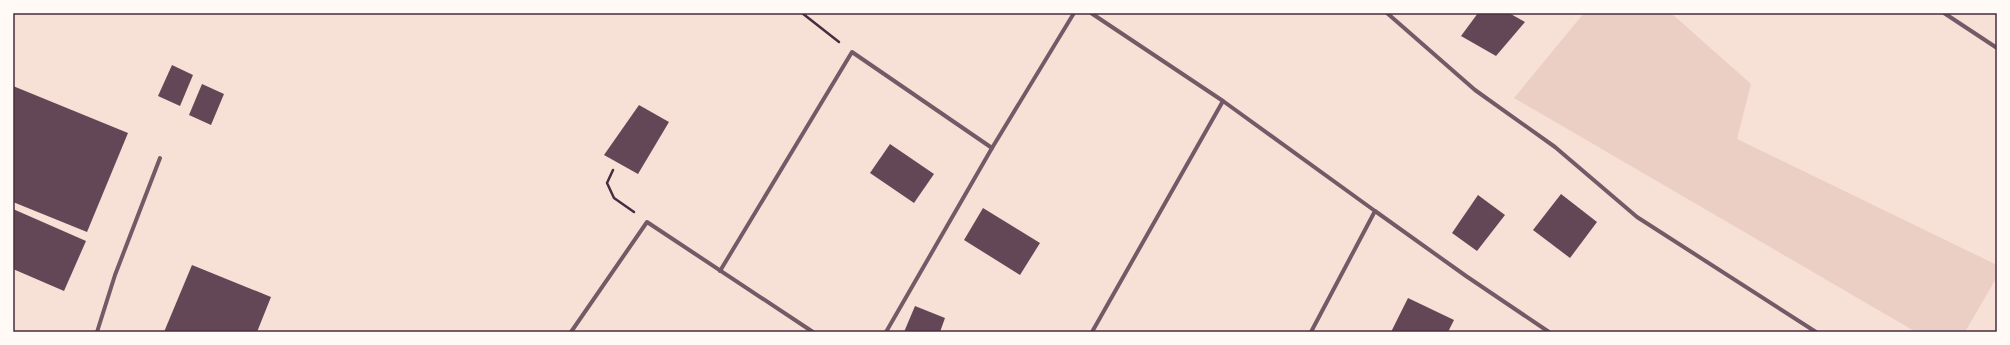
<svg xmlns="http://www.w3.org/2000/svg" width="2010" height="345" viewBox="0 0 2010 345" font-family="'Asap Condensed',sans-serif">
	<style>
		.green { fill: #ebcfc5 }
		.building { fill: #644757 }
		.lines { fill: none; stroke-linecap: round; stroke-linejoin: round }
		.path { stroke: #4a2c40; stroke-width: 2.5 }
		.minor { stroke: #755966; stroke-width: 4 }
		.neatline { fill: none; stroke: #4a2c40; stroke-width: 1.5 }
	</style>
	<rect width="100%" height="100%" fill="#f7e1d7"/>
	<path class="green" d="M1584,13H1671L1751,84L1737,139L1997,265V277L1965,332H1916L1514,98Z"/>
	<g class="building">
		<path d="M1478,13H1509L1525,22L1496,56L1461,36Z"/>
		<path d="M172,65L193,75L180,106L158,96Z"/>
		<path d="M202,84L224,94L211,125L189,115Z"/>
		<path d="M13,86L128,133L87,232L13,202Z"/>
		<path d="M639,105L669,122L638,174L604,155Z"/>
		<path d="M890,144L934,174L914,203L870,173Z"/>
		<path d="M1561,194L1597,222L1570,258L1533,230Z"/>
		<path d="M1478,195L1505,215L1477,251L1452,233Z"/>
		<path d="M983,208L1040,243L1020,275L964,240Z"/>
		<path d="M13,209L86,241L64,291L13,269Z"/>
		<path d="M192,265L271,297L257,332H164Z"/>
		<path d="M1408,298L1454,320L1448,332H1391Z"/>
		<path d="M915,306L945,318L940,332H904Z"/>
	</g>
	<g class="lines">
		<g class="path">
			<path d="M802,13L839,42"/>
			<path d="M613,170L607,183L614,198L634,212"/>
		</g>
		<g class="minor">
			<path d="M1091,13L1223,101L1375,211L1311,332"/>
			<path d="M1387,13L1475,90L1555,147L1637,217L1816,332"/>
			<path d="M1944,13L1997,48"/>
			<path d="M1375,211L1466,276L1549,332"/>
			<path d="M720,271L852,52L992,148L1074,13"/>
			<path d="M97,332L115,275L160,158"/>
			<path d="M571,332L647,222L813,332"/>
			<path d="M886,332L992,148"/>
			<path d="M1092,332L1223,101"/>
		</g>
	</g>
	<rect width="2010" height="345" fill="none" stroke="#fffaf5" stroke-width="28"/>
	<rect x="14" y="14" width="1982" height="317" class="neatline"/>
</svg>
